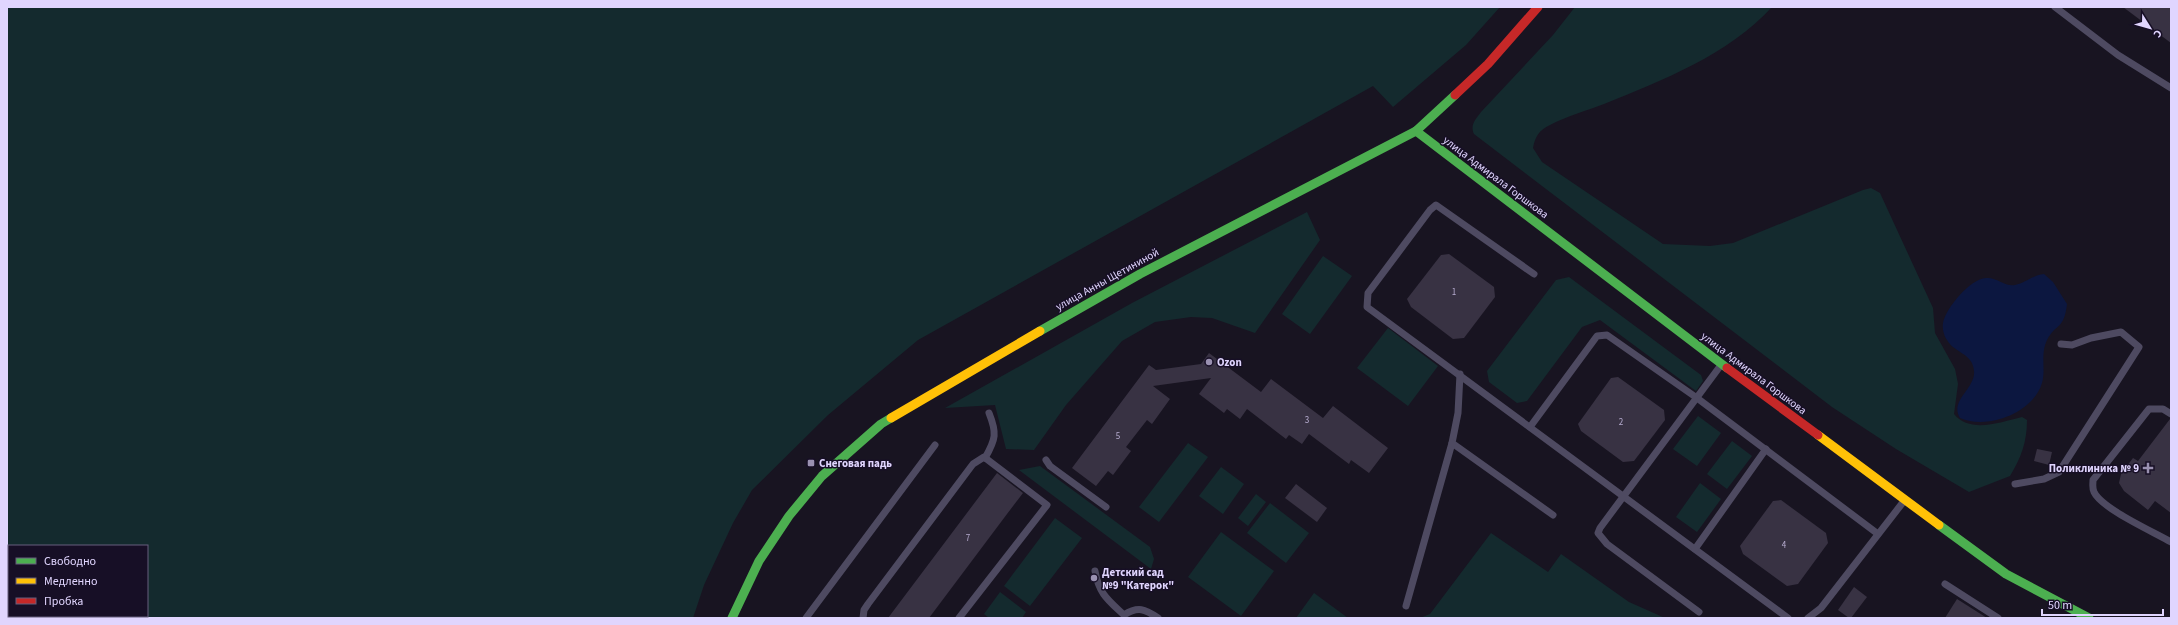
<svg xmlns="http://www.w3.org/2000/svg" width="2178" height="625" viewBox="0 0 2178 625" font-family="'Source Sans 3',sans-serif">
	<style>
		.green { fill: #142a2e; fill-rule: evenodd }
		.water { fill: #0c1740 }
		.building { fill: #383243 }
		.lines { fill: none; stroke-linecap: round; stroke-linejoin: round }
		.lane { stroke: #4e4a61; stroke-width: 7 }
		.fast { stroke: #4caf50; stroke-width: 9 }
		.slow { stroke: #ffc107; stroke-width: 9 }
		.jam { stroke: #c62828; stroke-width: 9 }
		.poi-dot { fill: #9a91b1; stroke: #170f26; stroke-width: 1.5 }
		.labels { text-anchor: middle; stroke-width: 3; stroke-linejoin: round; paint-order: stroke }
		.number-label { font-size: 9px; fill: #b6accf }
		.street-label { font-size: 11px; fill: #e0d5fe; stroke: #170f26 }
		.poi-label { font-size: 11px; font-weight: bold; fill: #e0d5fe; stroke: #170f26; text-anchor: start }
	</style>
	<rect width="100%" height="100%" fill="#181421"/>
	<g class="green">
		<path d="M7,7H1500L1466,45L1393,107L1373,86L918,340L828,415L752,490L733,523L704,585L693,618H7ZM9,546H147V616H9Z"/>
		<path d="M1575,7H1772C1728,55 1663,80 1604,104C1586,111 1567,116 1550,125C1539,130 1535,137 1533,148L1542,162L1663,244L1710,246L1733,243L1863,190L1871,188L1880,193L1933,308L1935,333L1955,369L1958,384L1954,414C1970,434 2001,422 2022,417L2027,420C2027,442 2021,458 2010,476L1969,492L1896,449L1832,407L1474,134C1470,125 1475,120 1481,112L1553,35Z"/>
		<path d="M1307,212L1320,240L1255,333L1212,318L1191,317L1155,322L1122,341L1066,405L1034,450L1006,449L995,405L945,408L1132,303Z"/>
		<path d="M1323,256L1352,276L1310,334L1282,314Z"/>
		<path d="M1569,277L1701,375L1703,381L1696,391L1600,320L1582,327L1527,401L1517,403L1489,382L1487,371L1556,280Z"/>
		<path d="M1388,328L1438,366L1408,406L1357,368Z"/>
		<path d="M1698,416L1721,433L1697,466L1673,449Z"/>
		<path d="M1732,441L1752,456L1727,489L1707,474Z"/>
		<path d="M1188,443L1208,457L1159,522L1139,507Z"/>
		<path d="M1040,466L1150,547L1154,559L1151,569L1019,470Z"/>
		<path d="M1221,467L1244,484L1223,514L1199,496Z"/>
		<path d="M1700,483L1721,499L1697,532L1676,517Z"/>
		<path d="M1256,494L1266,502L1248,526L1238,518Z"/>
		<path d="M1270,503L1309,533L1286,563L1247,533Z"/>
		<path d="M1055,518L1082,538L1030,606L1004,586Z"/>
		<path d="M1221,532L1274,571L1241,616L1188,577Z"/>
		<path d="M1491,533L1548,572L1561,554L1629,602L1665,618H1420L1430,614Z"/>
		<path d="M1000,592L1026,612L1022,618H989L984,614Z"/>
		<path d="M1314,593L1348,618H1296Z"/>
	</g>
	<path class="water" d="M2044,274L2053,282L2067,304C2064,330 2056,323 2047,340C2040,354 2046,369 2042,383C2033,413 1988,430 1960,418C1949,401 1976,388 1974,371C1973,353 1954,353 1947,340C1944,336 1942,328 1943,323C1946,308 1970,279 1986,278C1997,277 2005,287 2015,285C2026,283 2033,275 2044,274Z"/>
	<g class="building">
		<path d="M2123,7H2171V43Z"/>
		<path d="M1449,254L1494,287L1495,297L1464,338L1453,339L1411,307L1407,299L1441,255Z"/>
		<path d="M1209,353L1261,392L1271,379L1323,418L1333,406L1388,448L1369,473L1351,460L1349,464L1309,434L1302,444L1289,435L1286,439L1247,409L1240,419L1227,409L1224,413L1199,394L1211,378L1153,386L1170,399L1152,424L1147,420L1126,447L1131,451L1113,475L1108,471L1096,486L1072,468L1149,365L1156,370L1201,364Z"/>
		<path d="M1618,377L1664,410L1665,420L1634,461L1623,462L1581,431L1578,424L1611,378Z"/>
		<path d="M2170,419H2171V513L2155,501L2148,510L2124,491L2119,483L2121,474L2133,458L2138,461Z"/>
		<path d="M2037,449L2052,452L2049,465L2034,461Z"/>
		<path d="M997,473L1023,493L1007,514L929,618H888Z"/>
		<path d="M1296,484L1327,508L1317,522L1285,498Z"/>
		<path d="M1781,500L1826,533L1828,543L1798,584L1787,586L1743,554L1740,546L1773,501Z"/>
		<path d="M1854,587L1867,597L1851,618H1849L1838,610Z"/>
		<path d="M1957,599L1987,618H1945Z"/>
	</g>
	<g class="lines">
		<g class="lane">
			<path d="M2055,7L2118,55L2171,88"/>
			<path d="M1534,274L1436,205L1430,210L1368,293L1367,307L1788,618"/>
			<path d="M1460,374L1458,413L1452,443L1553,515"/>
			<path d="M2171,414L2163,409H2149L2093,480C2093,484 2092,488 2094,492C2102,509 2154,532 2171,542"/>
			<path d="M1530,427L1597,336L1607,335L1697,398L1878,534"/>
			<path d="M985,458C996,439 997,433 989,413"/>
			<path d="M1046,460L1050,466L1106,507"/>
			<path d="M2015,484L2044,479L2059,472L2139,347L2121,332L2091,338L2072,345L2061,344"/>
			<path d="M1695,549L1766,449"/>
			<path d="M1095,571C1099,594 1108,600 1124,615C1138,606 1145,609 1158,618"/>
			<path d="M1945,584L1998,618"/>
			<path d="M1406,606L1452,443"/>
			<path d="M1699,612L1607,544L1598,533L1600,528L1721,365"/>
			<path d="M806,618L935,445"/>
			<path d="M863,618L864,610L868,604L973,464L984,457L1047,505L959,618"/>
			<path d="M1808,618L1821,608L1904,501"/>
		</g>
		<g class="fast">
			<path d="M1416,131L1727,368"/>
			<path d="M1040,331L1140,274L1416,131L1455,95"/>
			<path d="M1939,525L2006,574L2089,618"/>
			<path d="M732,618L759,561L789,516L822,476L881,424L891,418"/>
		</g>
		<g class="slow">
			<path d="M891,418L1040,331"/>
			<path d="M1818,435L1939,525"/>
		</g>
		<g class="jam">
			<path d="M1455,95L1488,64L1538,7"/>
			<path d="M1727,368L1818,435"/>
		</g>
	</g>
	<g class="poi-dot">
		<circle cx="1209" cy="362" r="4"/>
		<rect x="807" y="459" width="8" height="8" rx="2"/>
		<path d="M2146 462h4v4h4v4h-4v4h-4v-4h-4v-4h4z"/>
		<circle cx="1094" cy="578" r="4"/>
	</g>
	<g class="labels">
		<g class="number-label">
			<text x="1454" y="295">1</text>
			<text x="1307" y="423">3</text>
			<text x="1621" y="425">2</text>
			<text x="1118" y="439">5</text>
			<text x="968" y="541">7</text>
			<text x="1784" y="548">4</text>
		</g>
		<g class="street-label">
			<text transform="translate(1496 177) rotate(37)" y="4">улица Адмирала Горшкова</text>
			<text transform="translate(1107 279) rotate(-29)" y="4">улица Анны Щетининой</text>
			<text transform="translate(1754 373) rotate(37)" y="4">улица Адмирала Горшкова</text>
		</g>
		<g class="poi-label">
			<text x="1217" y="366">Ozon</text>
			<text x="819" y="467">Снеговая падь</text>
			<text x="2139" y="472" text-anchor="end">Поликлиника № 9</text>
			<text x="1102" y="576">Детский сад<tspan x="1102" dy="13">№9 "Катерок"</tspan></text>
		</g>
	</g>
	<rect width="2178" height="625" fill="none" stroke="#e0d5fe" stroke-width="16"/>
	<rect x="8" y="545" width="140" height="72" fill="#170f26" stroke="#675e7c"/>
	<rect x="16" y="558" width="20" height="6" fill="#4caf50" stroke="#675e7c"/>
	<text x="44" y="565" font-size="12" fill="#e0d5fe">Свободно</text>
	<rect x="16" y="578" width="20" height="6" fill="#ffc107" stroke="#675e7c"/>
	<text x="44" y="585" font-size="12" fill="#e0d5fe">Медленно</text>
	<rect x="16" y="598" width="20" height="6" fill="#c62828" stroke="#675e7c"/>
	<text x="44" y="605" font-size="12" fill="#e0d5fe">Пробка</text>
	<g transform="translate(2150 28) rotate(127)" stroke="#170f26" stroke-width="3" paint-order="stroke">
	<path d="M0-3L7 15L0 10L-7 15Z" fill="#e0d5fe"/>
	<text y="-6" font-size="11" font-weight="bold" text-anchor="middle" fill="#e0d5fe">С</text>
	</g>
	<path d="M2042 609v6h121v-6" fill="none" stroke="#e0d5fe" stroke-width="2"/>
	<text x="2048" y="609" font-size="12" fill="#e0d5fe" stroke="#170f26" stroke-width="3" paint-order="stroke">50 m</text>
</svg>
